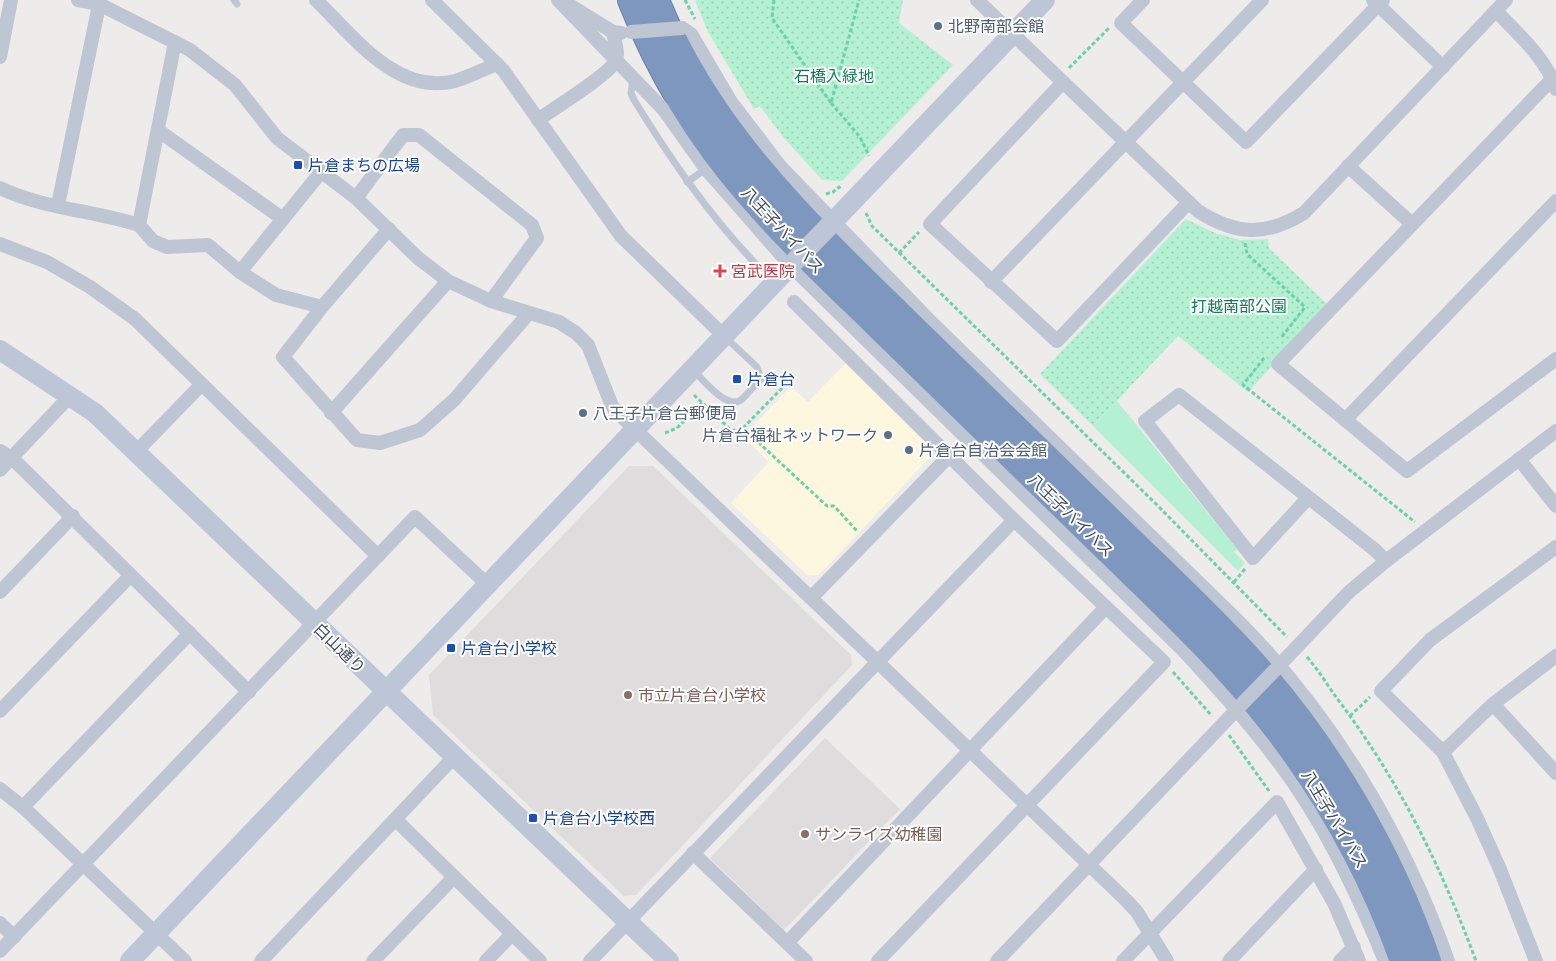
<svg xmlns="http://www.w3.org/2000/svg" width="1556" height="961" viewBox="0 0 1556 961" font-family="'Noto Sans','Noto Sans JP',sans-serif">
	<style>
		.commercial { fill: #fdf7e0 }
		.education { fill: #dfdcdd }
		.grass { fill: #b4f1d2 }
		.park { fill: url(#park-dots) }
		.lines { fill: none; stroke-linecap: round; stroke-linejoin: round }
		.highway-casing { stroke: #6a82aa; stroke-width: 28 }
		.path { stroke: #6ad1a9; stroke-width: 3; stroke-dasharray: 4 2.5; stroke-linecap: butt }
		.lane { stroke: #bdc6d2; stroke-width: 7 }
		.street { stroke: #bdc6d2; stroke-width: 14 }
		.secondary { stroke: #bcc6d6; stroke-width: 20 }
		.highway { stroke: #7e97bf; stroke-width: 26 }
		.street-bridge { stroke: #bdc6d2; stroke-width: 14 }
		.secondary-bridge { stroke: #bcc6d6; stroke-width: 20 }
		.service-dot { fill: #5c6f8a; stroke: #fff; stroke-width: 2 }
		.transit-dot { fill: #1a4fb4; stroke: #fff; stroke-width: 2 }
		.health-dot { fill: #e0444e; stroke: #fff; stroke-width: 2 }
		.education-dot { fill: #8d6e63; stroke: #fff; stroke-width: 2 }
		.labels { text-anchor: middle; stroke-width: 4; stroke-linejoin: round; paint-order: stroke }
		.service-label { font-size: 16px; fill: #4e5e75; stroke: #fff; text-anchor: start }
		.park-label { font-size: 16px; fill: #107e52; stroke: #fff }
		.transit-label { font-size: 16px; fill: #164399; stroke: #fff; text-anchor: start }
		.street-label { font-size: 16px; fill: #424c59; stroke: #fff }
		.health-label { font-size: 16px; fill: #be3a42; stroke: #fff; text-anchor: start }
		.education-label { font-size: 16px; fill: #785e54; stroke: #fff; text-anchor: start }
	</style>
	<defs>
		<pattern id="park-dots" width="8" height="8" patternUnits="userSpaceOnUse" patternTransform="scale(1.25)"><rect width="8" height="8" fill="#b4f1d2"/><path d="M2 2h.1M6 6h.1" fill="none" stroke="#9cd0b7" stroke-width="1.8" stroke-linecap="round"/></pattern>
	</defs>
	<rect width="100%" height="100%" fill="#eeebeb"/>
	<path class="commercial" d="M846,363L928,445L930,457L819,575H807L731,503L769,462L743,437L791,386L808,402Z"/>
	<g class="education">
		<path d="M629,466H653L851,655L852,665L636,895L624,896L433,715L429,675Z"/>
		<path d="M825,738L900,809L784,930L710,858Z"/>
	</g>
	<path class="grass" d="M1117,401L1237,549L1234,552L1245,563L1238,571L1093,426Z"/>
	<g class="park">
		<path d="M695,0H903L899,23L953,65L842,181L822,180L784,138L760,106L754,109L708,32Z"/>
		<path d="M1186,219L1215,233L1240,240L1268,239L1269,248L1328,305L1248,392L1178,336L1093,426L1040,374Z"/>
	</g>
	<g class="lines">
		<g class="highway-casing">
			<g id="highway">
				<path d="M631,0C659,71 700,139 751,197C790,242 835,284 878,326C950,396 1021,466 1093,536C1139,581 1187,625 1230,673C1306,757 1365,855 1403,961"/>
				<path d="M656,0C706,127 804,221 899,314C970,383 1040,451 1110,520C1156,565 1204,609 1247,656C1327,744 1389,849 1428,961"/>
			</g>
		</g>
		<g class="path">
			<path d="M685,0L695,19"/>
			<path d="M774,0L772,18L831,103L859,0"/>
			<path d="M1069,68L1109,28"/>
			<path d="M831,103L860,137L869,156"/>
			<path d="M826,194L833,192L839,187L841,190"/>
			<path d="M866,213L872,226L1155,503L1287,637"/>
			<path d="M1245,243L1247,254L1305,307L1281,338"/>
			<path d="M899,253L919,232"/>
			<path d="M1264,358L1243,385L1415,522"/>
			<path d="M694,395L732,431L743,428L827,506H834L857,531"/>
			<path d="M743,428L784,386"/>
			<path d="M665,433L677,428L702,403"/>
			<path d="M1234,582L1245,569"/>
			<path d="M1307,657C1318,670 1327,684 1336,697C1400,782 1439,862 1476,961"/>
			<path d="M1173,672L1212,716"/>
			<path d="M1350,716L1370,697"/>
			<path d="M1229,735L1269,791"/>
		</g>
		<g class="lane">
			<path d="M234,0L237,4"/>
			<path d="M633,79L631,93L634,100C670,158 708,214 755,263"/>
			<path d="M687,182L706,169"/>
			<path d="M693,370C703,380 727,410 741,400C748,394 754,385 761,379L757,367L724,336"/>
		</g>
		<g class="street">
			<path d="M78,0L99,4L190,50L235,85L277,138L356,198L418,258L448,281L491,301L559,322L576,333L588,345L612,406L620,415L1127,901L1137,912L1167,961"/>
			<path d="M316,0C352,35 397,96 455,81C469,77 484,69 497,64"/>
			<path d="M432,0L503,70L621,236L724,336"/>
			<path d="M558,0L664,110L706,169L791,266L1184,651C1228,699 1273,749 1308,805C1339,854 1363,907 1385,961"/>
			<path d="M977,0L1198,211C1236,235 1265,237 1304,213L1506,0"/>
			<path d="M1143,0L1121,23L1246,142L1383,0"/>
			<path d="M1373,0L1443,67"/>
			<path d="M566,3L613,32L621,33"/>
			<path d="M1496,11C1518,34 1546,58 1556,89"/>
			<path d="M682,28L691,34L731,102L780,166L931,322L1235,618C1331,713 1403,834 1448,961"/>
			<path d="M175,42L139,225L153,241L167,247L208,245L240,272L276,295L322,307"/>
			<path d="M0,57L11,0"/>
			<path d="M1553,78L1278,364L1407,471L1556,359"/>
			<path d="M1063,82L930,224L1057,341L1189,202"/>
			<path d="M538,120C553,109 608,75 615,62C620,54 614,40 613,32"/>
			<path d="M159,131L283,219"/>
			<path d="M1348,166L1412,224"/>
			<path d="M0,188C41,208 95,211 139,225"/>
			<path d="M356,198L403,135H419L532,225L537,238L491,301"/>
			<path d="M58,205L100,0"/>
			<path d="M389,229L322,307L283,357L357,440L380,443L420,430L454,400L529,313"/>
			<path d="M0,244L47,262L90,287L135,319L378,556"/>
			<path d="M240,272L321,172"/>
			<path d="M991,282L1262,0"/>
			<path d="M794,302L1014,520L1164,662L878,961"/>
			<path d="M331,413L448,281"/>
			<path d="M1345,420L1556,201"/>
			<path d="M0,451L12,458L249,692"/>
			<path d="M136,452L201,385"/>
			<path d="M1519,459L1556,506"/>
			<path d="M0,470L71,395"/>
			<path d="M1308,498L1253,558L1145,421L1179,395L1375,550L1386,561"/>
			<path d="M0,592L73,516"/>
			<path d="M811,598L949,456"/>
			<path d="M1275,670L1349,592L1386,561L1556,431"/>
			<path d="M1493,704L1556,773"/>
			<path d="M0,711L130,576"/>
			<path d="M1443,752L1381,691L1430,640L1556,547"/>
			<path d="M0,789L23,807L185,961"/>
			<path d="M23,807L190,633"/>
			<path d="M396,820L540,961"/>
			<path d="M693,853L806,961"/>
			<path d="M0,923L14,937"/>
			<path d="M787,943L1106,607"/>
			<path d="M0,951L415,517L487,584"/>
			<path d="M261,961L454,757"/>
			<path d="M373,961L454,877"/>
			<path d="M486,961L512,934"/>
			<path d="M590,961L1014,520"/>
			<path d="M997,961L1241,705"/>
			<path d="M1123,961L1277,802L1334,903L1359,961"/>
			<path d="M1229,961L1316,869"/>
			<path d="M1340,961L1354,947"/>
			<path d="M1536,961L1499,867L1477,818L1443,752L1493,704L1556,656"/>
		</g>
		<g class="secondary">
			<path d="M828,227L1045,0"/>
			<path d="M0,350L95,413L669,961"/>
			<path d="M130,961L796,260"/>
		</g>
		<use href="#highway" class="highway"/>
		<g class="street-bridge">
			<path d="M631,32L682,28"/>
			<path d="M1241,705L1275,670"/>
		</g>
		<path class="secondary-bridge" d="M796,260L828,227"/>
	</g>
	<g class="service-dot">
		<circle cx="938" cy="26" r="5"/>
		<circle cx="583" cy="413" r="5"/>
		<circle cx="888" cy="435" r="5"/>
		<circle cx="909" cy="450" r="5"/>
	</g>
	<g class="transit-dot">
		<rect x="293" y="160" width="10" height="10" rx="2.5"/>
		<rect x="732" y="374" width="10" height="10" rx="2.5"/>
		<rect x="446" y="643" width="10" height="10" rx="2.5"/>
		<rect x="528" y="813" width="10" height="10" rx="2.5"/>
	</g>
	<path class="health-dot" d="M717.5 263.5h5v5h5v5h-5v5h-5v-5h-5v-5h5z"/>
	<g class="education-dot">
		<circle cx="628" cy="695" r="5"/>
		<circle cx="805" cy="834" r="5"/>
	</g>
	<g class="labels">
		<g class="service-label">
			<text x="948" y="32">北野南部会館</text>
			<text x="593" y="419">八王子片倉台郵便局</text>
			<text x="878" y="441" text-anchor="end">片倉台福祉ネットワーク</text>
			<text x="919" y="456">片倉台自治会会館</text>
		</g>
		<g class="park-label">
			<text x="834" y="82">石橋入緑地</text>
			<text x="1239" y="312">打越南部公園</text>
		</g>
		<g class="transit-label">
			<text x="308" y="171">片倉まちの広場</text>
			<text x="747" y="385">片倉台</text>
			<text x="461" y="654">片倉台小学校</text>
			<text x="543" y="824">片倉台小学校西</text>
		</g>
		<g class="street-label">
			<text transform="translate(783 230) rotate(47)" y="6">八王子バイパス</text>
			<text transform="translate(1071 515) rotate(44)" y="6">八王子バイパス</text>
			<text transform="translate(340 648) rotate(44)" y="6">白山通り</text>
			<text transform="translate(1335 819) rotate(59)" y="6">八王子バイパス</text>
		</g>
		<g class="health-label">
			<text x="731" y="277">宮武医院</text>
		</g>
		<g class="education-label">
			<text x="638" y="701">市立片倉台小学校</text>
			<text x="815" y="840">サンライズ幼稚園</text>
		</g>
	</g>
</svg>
